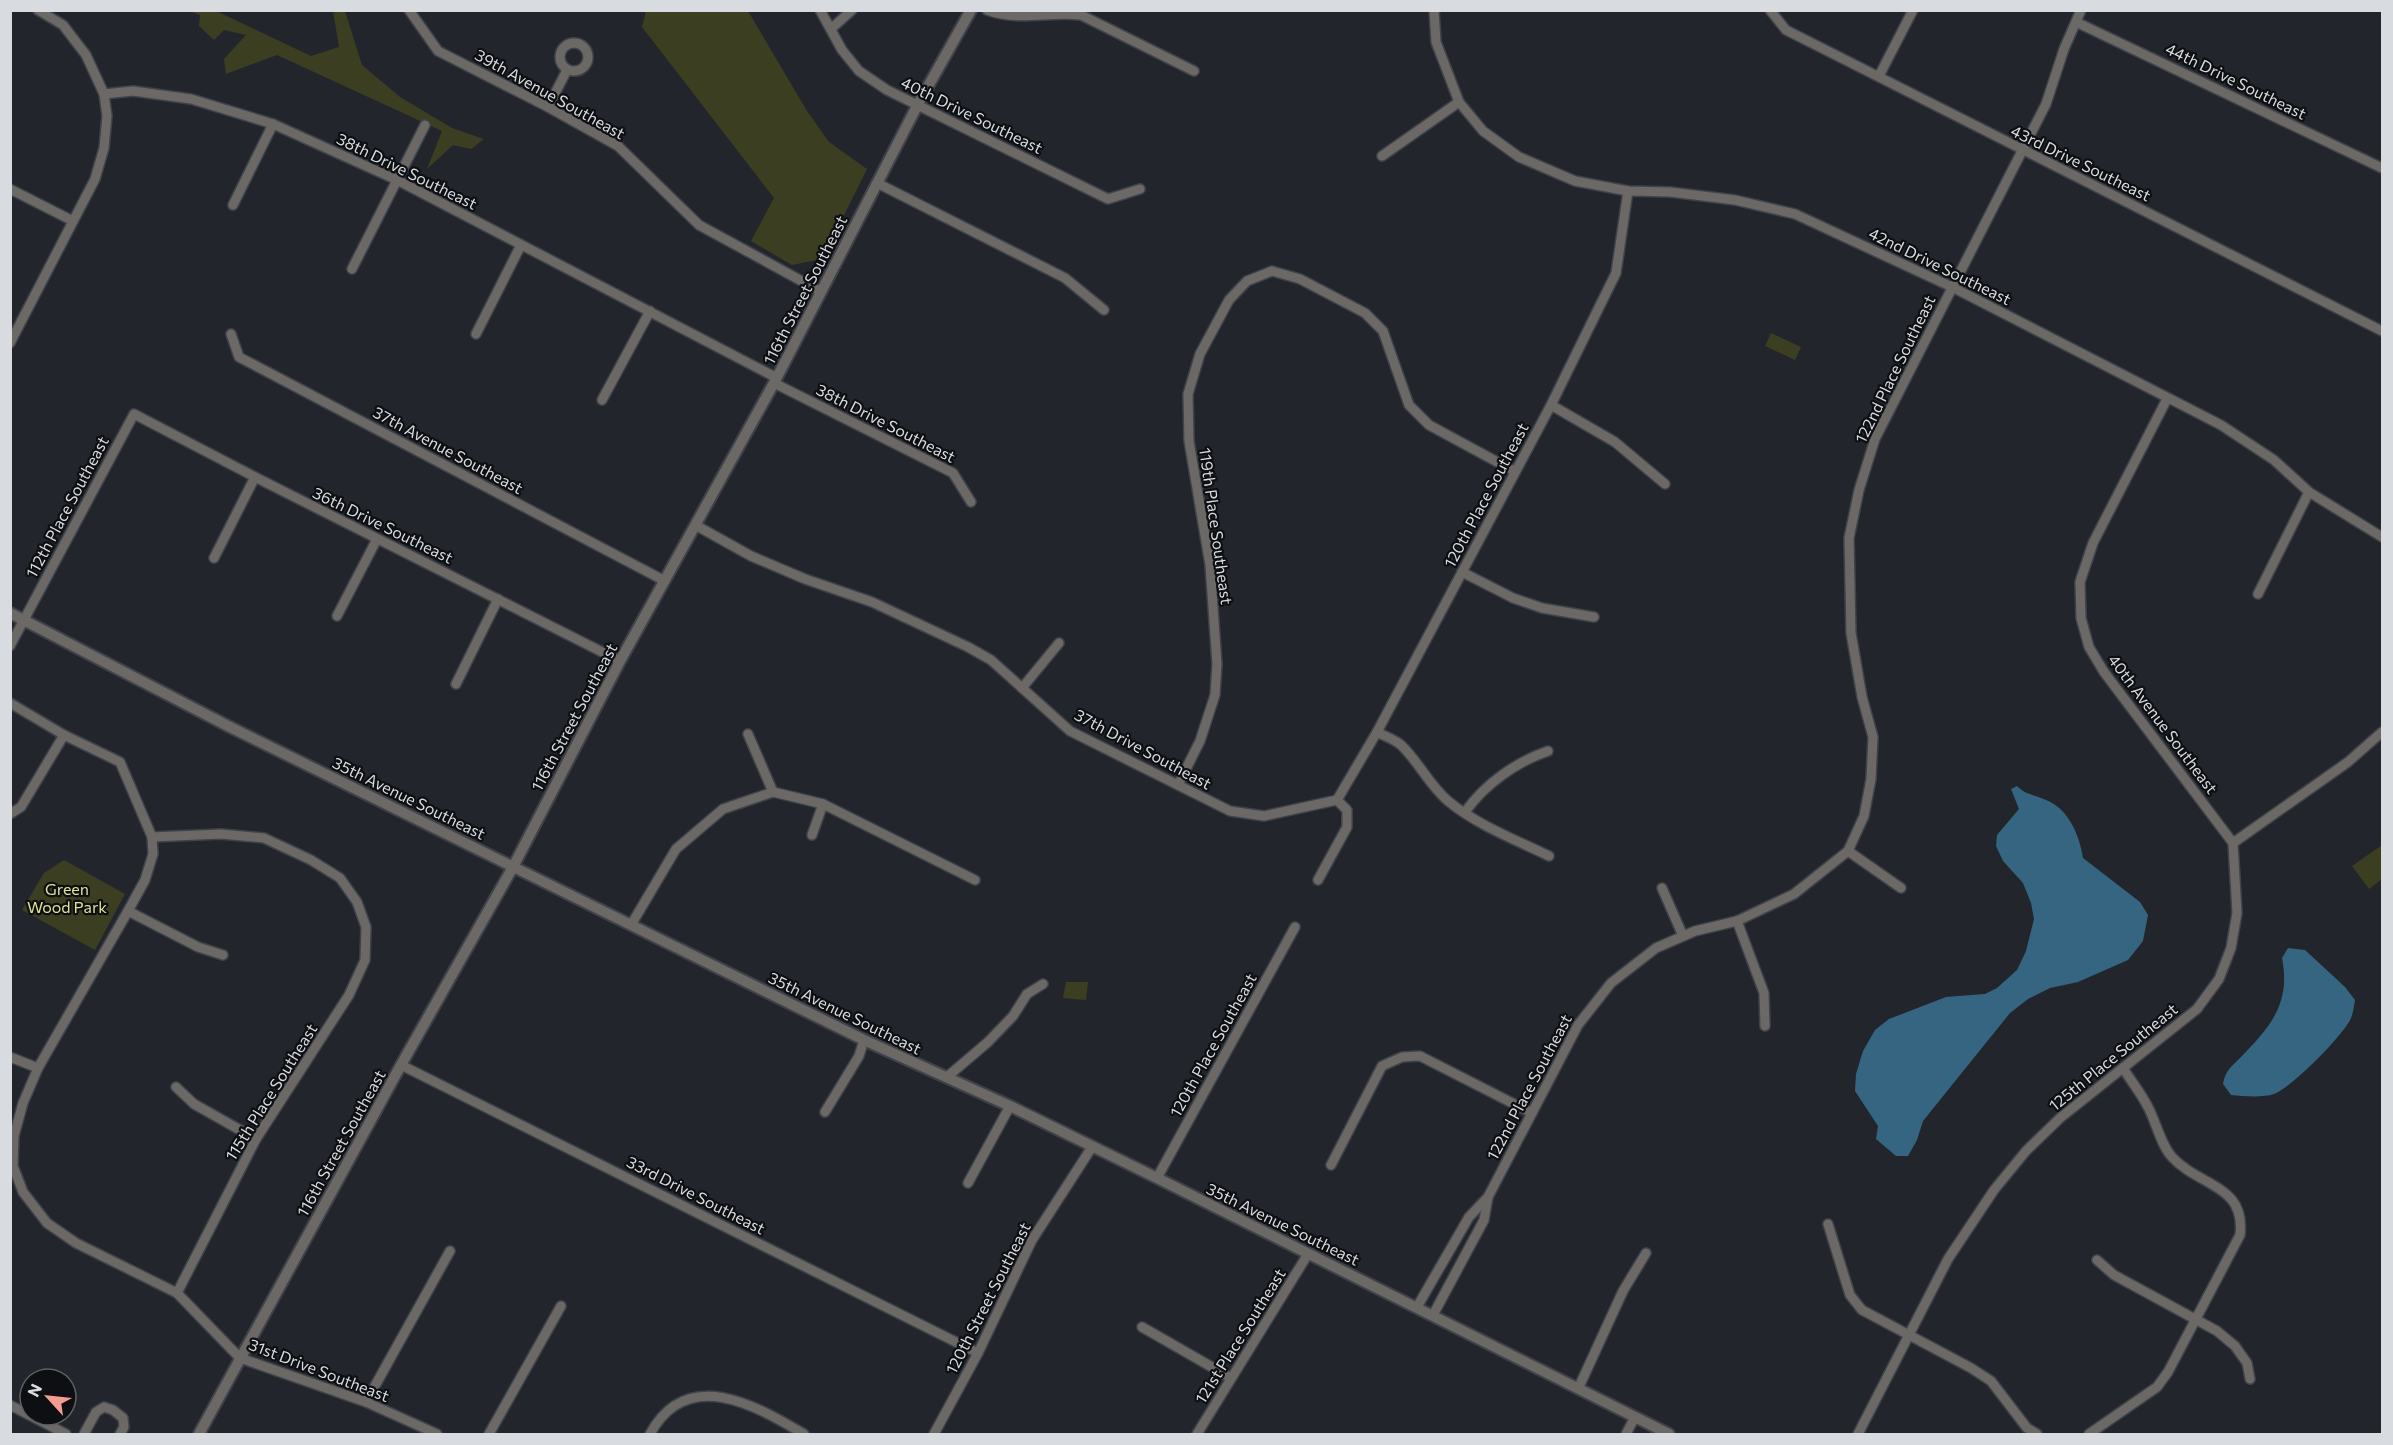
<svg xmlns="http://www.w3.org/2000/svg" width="2393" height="1445" viewBox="0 0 2393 1445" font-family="Commissioner,sans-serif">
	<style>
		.green { fill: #3c3e22 }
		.water { fill: #356581 }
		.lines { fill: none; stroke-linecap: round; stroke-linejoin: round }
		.minor-casing { stroke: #3f4349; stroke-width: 12 }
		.tertiary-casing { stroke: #3f4349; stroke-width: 14 }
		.minor { stroke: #6c6866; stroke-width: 9 }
		.tertiary { stroke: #6c6866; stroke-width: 10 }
		.labels { text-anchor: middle; stroke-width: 4.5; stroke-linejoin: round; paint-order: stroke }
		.street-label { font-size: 16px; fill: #d8dbdf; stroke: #0d0f12 }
		.park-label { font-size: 16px; fill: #dee395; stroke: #0d0f12 }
	</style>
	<rect width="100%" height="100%" fill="#22262c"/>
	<g class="green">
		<path d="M190,11H216L311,56L339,47L333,11H345L362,65L400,97L452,128L484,139L471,149L453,145L427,169L442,131L277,55L226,74L224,59L246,35L224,30L214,40L199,26L200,15Z"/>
		<path d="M646,11H748L807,111L829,142L867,169L822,259L792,265L751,241L774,198L642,27Z"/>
		<path d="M1771,333L1801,347L1795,360L1765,346Z"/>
		<path d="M2382,845V879L2369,889L2352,866Z"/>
		<path d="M64,860L125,894L95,950L22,910L44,873Z"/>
		<path d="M1066,982H1088L1086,1000L1063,998Z"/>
	</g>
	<g class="water">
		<path d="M2017,786C2026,795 2035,795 2046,800C2068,808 2080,836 2083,858L2140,902L2148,915L2143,941L2128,960L2078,982L2050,988L2028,999L2010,1013L1923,1121L1917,1140L1908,1156H1896L1876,1139L1878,1126L1855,1091L1856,1074L1863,1051L1875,1030L1889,1019L1946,997L1985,994L1997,988L2017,970L2026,951L2034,919L2031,903L2023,883L2003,861L1996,846L1997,835L2019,809L2011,789Z"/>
		<path d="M2288,948L2305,950L2345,987L2355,1000C2354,1006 2353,1013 2351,1018C2344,1035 2291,1088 2274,1094C2262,1098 2243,1096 2231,1095L2223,1084C2225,1071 2232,1066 2241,1057C2271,1026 2291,1003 2282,958Z"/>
	</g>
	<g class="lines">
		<g class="minor-casing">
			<g id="minor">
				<path d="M409,10L438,51L548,107L618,146L699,225L820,291"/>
				<path d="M820,10L842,50L859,71L887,90L1108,199L1140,189"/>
				<path d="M987,10C1018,22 1049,11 1081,15L1194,71"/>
				<path d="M1434,10L1436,42L1459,102L1483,131L1519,157L1575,181L1628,191L1670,192L1735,200L1795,214L1952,287L2221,425L2274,460L2309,492L2382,537"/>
				<path d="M1770,10L1786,30L2382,331"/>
				<path d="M2076,22L2382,168"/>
				<path d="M832,28L852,10"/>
				<circle cx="574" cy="57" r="14"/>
				<path d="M1879,76L1913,10"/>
				<path d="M104,94L133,91L191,99L273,124L397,180L777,378"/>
				<path d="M548,107L567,70"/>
				<path d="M1382,156L1459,102"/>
				<path d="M877,183L1065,278L1104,310"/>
				<path d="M10,189L73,221"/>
				<path d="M233,205L273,124"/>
				<path d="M352,269L425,125"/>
				<path d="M231,334L239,357L665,581"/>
				<path d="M476,334L521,245"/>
				<path d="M10,343L95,179L104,148L107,116L104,94L86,55L63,25L38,10"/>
				<path d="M774,383L953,473L971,502"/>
				<path d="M2167,399L2093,543L2080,582L2081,618L2089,647L2104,672L2233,843"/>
				<path d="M602,400L650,311"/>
				<path d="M1551,405L1615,442L1665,484"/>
				<path d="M697,526L751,556L805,579L872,602L968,647L991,660L1070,731L1230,811L1264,816L1337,800"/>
				<path d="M214,558L255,477"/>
				<path d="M1462,572L1513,598L1542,608L1594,617"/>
				<path d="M2258,594L2309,492"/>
				<path d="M337,616L377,539"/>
				<path d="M10,646L134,414L255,477L620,661"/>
				<path d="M456,684L498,599"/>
				<path d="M1022,688L1059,643"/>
				<path d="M10,703L64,735L120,762L152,837L153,854L145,880L128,911L38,1068L23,1103L14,1136L13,1166L23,1192L47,1223L76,1243L177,1293L240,1358L366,1402L437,1434"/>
				<path d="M1377,732C1384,736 1394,739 1401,745C1419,762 1429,785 1448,801C1477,825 1516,840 1549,856"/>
				<path d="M748,734L773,792"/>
				<path d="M1178,785L1200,741L1215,695L1217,664L1210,565L1189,441L1188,394L1200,354L1229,300L1247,281L1272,271L1300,279L1365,313L1383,331L1409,405L1429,425L1514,471"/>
				<path d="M1337,800L1377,732L1551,405L1616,273L1628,191"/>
				<path d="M1465,812C1485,784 1516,762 1548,751"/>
				<path d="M10,814L21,807L64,735"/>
				<path d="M812,835L823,804"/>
				<path d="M152,837L221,834L264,838L311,860L340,878L357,902L366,927L365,960L349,995L256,1139L177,1293"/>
				<path d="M1848,851L1901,888"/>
				<path d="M1318,880L1347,827V810L1337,800"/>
				<path d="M1662,888L1683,936"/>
				<path d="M128,911L198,947L223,955"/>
				<path d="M1737,921L1764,993L1765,1026"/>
				<path d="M631,925L676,849L723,809L773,792L823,804L975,880"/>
				<path d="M10,1057L38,1068"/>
				<path d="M401,1065L978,1353"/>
				<path d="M947,1077L988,1042L1013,1016L1027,994L1043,984"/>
				<path d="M176,1087L194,1104L256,1139"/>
				<path d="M825,1112L859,1056L864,1040"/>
				<path d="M1331,1165L1382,1066L1402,1057L1420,1056L1532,1113"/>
				<path d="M1157,1178L1295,927"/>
				<path d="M968,1183L1010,1106"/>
				<path d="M1828,1224L1850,1295L1862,1310L1971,1368L1991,1381L2027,1428L2037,1434"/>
				<path d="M2097,1260L2114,1275L2217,1331L2235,1346L2247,1363L2250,1379"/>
				<path d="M1417,1307L1469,1217L1488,1197"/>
				<path d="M1433,1315L1484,1220L1488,1197L1578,1025L1611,983L1656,948L1695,931L1737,921L1794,894L1848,851L1864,816L1871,779L1873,737L1862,697L1851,633L1849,538L1859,490L1875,439L2046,104L2064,49L2081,10"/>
				<path d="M1142,1327L1231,1378"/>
				<path d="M1578,1389L1623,1291L1646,1253"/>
				<path d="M366,1402L450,1251"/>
				<path d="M10,1405L66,1434"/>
				<path d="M84,1434L96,1412L104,1407L113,1410L123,1418L124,1427L120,1434"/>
				<path d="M489,1434L561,1306"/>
				<path d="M650,1434C687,1366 755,1405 804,1434"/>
				<path d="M934,1434L978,1353L1032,1240L1092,1147"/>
				<path d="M1197,1434L1308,1254"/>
				<path d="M1626,1434L1635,1417"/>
				<path d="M1858,1434L1948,1259L1994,1190L2026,1151L2060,1118L2197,1009L2219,979L2231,948L2237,913L2233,843L2348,762L2382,732"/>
				<path d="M2089,1434L2157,1387L2168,1372L2240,1235C2246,1184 2199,1187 2172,1157C2161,1145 2156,1122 2148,1107C2141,1093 2131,1081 2123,1068"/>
			</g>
		</g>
		<g class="tertiary-casing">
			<g id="tertiary">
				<path d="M10,613L228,726L864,1040L1010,1106L1157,1178L1669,1434"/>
				<path d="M199,1434L401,1065L513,867L620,661L774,383L917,106L971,10"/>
			</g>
		</g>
		<use href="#minor" class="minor"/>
		<use href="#tertiary" class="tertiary"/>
	</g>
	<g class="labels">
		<g class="street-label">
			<text transform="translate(2236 81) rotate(26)" y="6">44th Drive Southeast</text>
			<text transform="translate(550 94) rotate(29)" y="6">39th Avenue Southeast</text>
			<text transform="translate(972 115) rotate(26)" y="6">40th Drive Southeast</text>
			<text transform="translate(2081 163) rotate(26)" y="6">43rd Drive Southeast</text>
			<text transform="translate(407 171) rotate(26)" y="6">38th Drive Southeast</text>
			<text transform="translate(1940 266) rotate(26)" y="6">42nd Drive Southeast</text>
			<text transform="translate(805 290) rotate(-63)" y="6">116th Street Southeast</text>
			<text transform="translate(1895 369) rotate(-64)" y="6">122nd Place Southeast</text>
			<text transform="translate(886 423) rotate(27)" y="6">38th Drive Southeast</text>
			<text transform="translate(448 450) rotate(28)" y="6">37th Avenue Southeast</text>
			<text transform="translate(1486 495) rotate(-62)" y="6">120th Place Southeast</text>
			<text transform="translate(67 507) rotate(-62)" y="6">112th Place Southeast</text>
			<text transform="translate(383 525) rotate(26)" y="6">36th Drive Southeast</text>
			<text transform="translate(1216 526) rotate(82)" y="6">119th Place Southeast</text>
			<text transform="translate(574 717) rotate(-62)" y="6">116th Street Southeast</text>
			<text transform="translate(2163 724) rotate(53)" y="6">40th Avenue Southeast</text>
			<text transform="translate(1143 749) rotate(28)" y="6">37th Drive Southeast</text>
			<text transform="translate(409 798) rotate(26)" y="6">35th Avenue Southeast</text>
			<text transform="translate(845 1013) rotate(26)" y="6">35th Avenue Southeast</text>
			<text transform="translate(1213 1045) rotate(-61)" y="6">120th Place Southeast</text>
			<text transform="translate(2113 1057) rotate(-39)" y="6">125th Place Southeast</text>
			<text transform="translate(1529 1087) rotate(-62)" y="6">122nd Place Southeast</text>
			<text transform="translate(271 1092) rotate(-58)" y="6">115th Place Southeast</text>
			<text transform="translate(341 1143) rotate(-61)" y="6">116th Street Southeast</text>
			<text transform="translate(696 1195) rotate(27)" y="6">33rd Drive Southeast</text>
			<text transform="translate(1283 1224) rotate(26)" y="6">35th Avenue Southeast</text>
			<text transform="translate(988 1298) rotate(-63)" y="6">120th Street Southeast</text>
			<text transform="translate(1240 1336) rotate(-58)" y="6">121st Place Southeast</text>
			<text transform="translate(319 1370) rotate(21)" y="6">31st Drive Southeast</text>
		</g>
		<g class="park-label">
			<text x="67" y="895">Green<tspan x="67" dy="18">Wood Park</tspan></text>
		</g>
	</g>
	<rect width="2393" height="1445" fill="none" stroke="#d8dbdf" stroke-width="24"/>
	<g transform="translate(48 1397) rotate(297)"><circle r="28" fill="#0d0f12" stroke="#5e6164" stroke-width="1.5"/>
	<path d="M0-4.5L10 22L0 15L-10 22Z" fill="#f59c90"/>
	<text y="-9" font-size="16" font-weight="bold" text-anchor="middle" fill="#d8dbdf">N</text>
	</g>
</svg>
